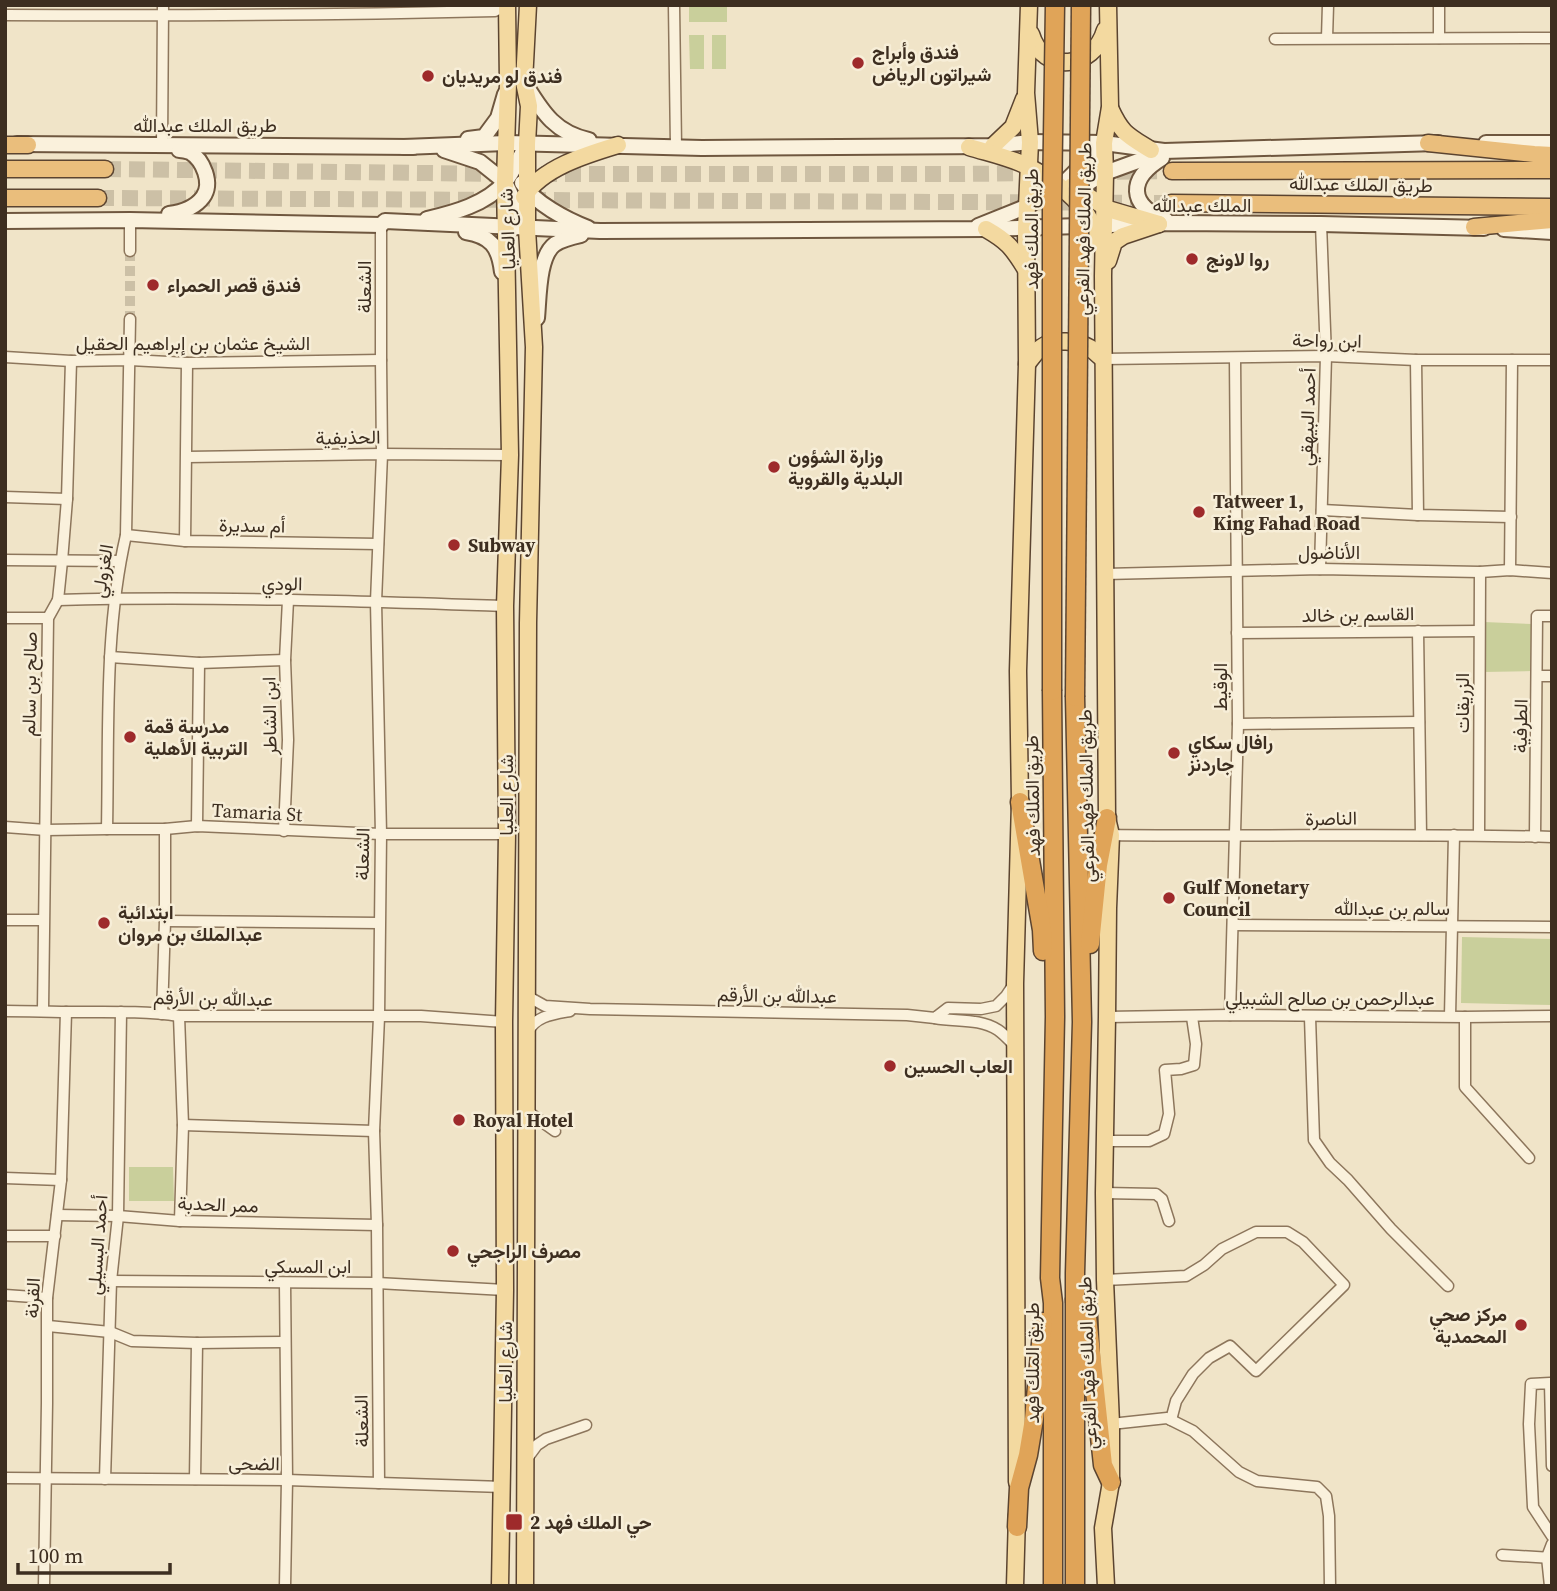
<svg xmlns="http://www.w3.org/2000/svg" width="1557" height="1591" viewBox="0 0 1557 1591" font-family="'Source Serif 4',Vazirmatn,serif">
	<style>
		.green { fill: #c9cf9b }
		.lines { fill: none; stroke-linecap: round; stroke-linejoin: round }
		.minor-tunnel { stroke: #ccc0a6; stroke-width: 10; stroke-dasharray: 10 5; stroke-linecap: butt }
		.trunk-tunnel { stroke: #ccc0a6; stroke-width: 16; stroke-dasharray: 16 8; stroke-linecap: butt }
		.minor-casing { stroke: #8d765c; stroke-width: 13 }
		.secondary-casing { stroke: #6f573f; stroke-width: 18 }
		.primary-casing { stroke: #5b4430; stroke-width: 19 }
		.trunk-casing { stroke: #5b4430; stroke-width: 19 }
		.motorway-casing { stroke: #5b4430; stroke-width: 21 }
		.minor { stroke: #faf1dc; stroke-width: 10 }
		.secondary { stroke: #faf1dc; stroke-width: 14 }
		.primary { stroke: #f3d9a0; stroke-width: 16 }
		.trunk { stroke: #eabe7c; stroke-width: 16 }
		.motorway { stroke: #e0a458; stroke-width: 18 }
		.motorway-bridge-casing { stroke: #5b4430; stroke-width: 21; stroke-linecap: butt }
		.motorway-bridge { stroke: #e0a458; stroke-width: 18 }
		.poi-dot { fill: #9e2a2b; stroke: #f7eed8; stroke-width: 2.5 }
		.labels { text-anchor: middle; stroke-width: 5; stroke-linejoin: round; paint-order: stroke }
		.poi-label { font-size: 19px; font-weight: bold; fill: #3d2e20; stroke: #f7eed8; text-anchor: start }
		.street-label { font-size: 19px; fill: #3d2e20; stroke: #f7eed8 }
	</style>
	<rect width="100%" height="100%" fill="#f0e4c8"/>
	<g class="green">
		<rect x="689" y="5" width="38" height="17"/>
		<path d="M689,35H704V69H690Z"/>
		<rect x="712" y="35" width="14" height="34"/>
		<path d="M1484,622L1532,624L1533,671L1484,672Z"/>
		<path d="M1462,937L1552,939V1005L1461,1003Z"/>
		<path d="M129,1167H173L174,1201H129Z"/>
	</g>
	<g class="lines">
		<path class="minor-tunnel" d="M130,251V319"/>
		<g class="trunk-tunnel">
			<path d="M105,169L505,174"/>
			<path d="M541,174H963L1172,171"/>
			<path d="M98,198L1171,203"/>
		</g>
		<g class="minor-casing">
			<g id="minor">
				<path d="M674,5L676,147"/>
				<path d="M1439,5V38"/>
				<path d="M5,15C169,16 332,15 495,11L505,5"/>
				<path d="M1327,38L1328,5"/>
				<path d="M1275,39L1552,38"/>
				<path d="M162,146L163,5"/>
				<path d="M130,220V251"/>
				<path d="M5,357L71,361L130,360L187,363L381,360"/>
				<path d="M1103,359L1326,356L1416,360H1552"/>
				<path d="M1416,360L1418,515"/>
				<path d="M187,457L382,454L510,455"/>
				<path d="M5,497L67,499"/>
				<path d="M1322,510L1418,515L1511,517"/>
				<path d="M126,535L185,541L378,544"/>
				<path d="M185,541L187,363"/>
				<path d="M5,560L120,561"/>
				<path d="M1320,569L1326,356L1321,224"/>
				<path d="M1510,570L1512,360"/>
				<path d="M1105,574L1320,569L1480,572L1510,570L1552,573"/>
				<path d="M58,600C207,596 356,601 505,606"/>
				<path d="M5,618H48"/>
				<path d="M1418,631L1421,835"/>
				<path d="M1237,633L1479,631"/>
				<path d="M110,657L199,663L285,660"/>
				<path d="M1538,676H1552"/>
				<path d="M1238,724L1419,722"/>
				<path d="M197,826L199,663"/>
				<path d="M5,827L46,830L107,829H165L197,826L381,834H507"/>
				<path d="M107,829C109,732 104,631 126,535L130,319"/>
				<path d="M284,831L288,740L285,660L288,600"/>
				<path d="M1111,835C1258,837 1405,833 1552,837"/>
				<path d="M1479,835L1480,572"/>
				<path d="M1535,837L1537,616H1552"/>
				<path d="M5,920H43"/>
				<path d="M165,921L379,923"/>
				<path d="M1233,925L1552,927"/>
				<path d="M527,996L545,1006L590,1009L907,1015L935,1018L948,1008L981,1009L996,1006L1006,996L1014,984"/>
				<path d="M43,1010L48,618L58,600L62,561L67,499L71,361"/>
				<path d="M5,1011C29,1011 52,1012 76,1012C110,1012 145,1011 179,1016H421L504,1022"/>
				<path d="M162,1014L165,921V829"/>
				<path d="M1230,1015L1238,724L1235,358"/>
				<path d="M179,1016L183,1125L180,1221"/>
				<path d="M1450,1016L1454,835"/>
				<path d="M1107,1017L1230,1015L1465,1017L1552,1016"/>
				<path d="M1310,1017L1314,1140L1330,1163L1348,1180L1391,1229L1448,1286"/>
				<path d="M1465,1017V1087L1529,1158"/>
				<path d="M935,1018C956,1022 979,1018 998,1030C1004,1034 1010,1041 1015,1046"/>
				<path d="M527,1033C535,1016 553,1014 570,1011"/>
				<path d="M527,1111L555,1131"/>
				<path d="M183,1125L374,1131"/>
				<path d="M1105,1141H1149L1164,1134L1169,1114L1165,1070L1181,1069L1194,1065L1196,1044L1192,1017"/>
				<path d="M5,1178L61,1180"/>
				<path d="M1104,1193L1156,1194L1162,1199L1169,1221"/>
				<path d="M57,1215L118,1216L180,1221L377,1225"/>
				<path d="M5,1236H55"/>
				<path d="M1105,1280L1186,1276L1204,1265L1222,1249L1256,1232H1287L1303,1242L1344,1285L1256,1371L1230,1346L1209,1358L1193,1374L1176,1401L1171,1420"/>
				<path d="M111,1281L377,1283L505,1290"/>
				<path d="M285,1283L287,1480L285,1586"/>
				<path d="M5,1295L47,1298"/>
				<path d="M48,1326L110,1332L132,1341L197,1343L284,1342"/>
				<path d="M1111,1424L1167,1418L1193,1431L1239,1472L1257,1481L1317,1487L1326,1496L1329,1516L1330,1586"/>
				<path d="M526,1460L537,1445L546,1439L586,1425"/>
				<path d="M1552,1466L1550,1383L1531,1384L1529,1424L1533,1507L1552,1536"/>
				<path d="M5,1478L287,1480L503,1487"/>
				<path d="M105,1479L111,1281L118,1216L121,1012"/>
				<path d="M195,1479L197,1343"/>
				<path d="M379,1483L377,1225L374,1131L379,1017L381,834L376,602L382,454L381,360V225"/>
				<path d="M1502,1555L1552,1558"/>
				<path d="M44,1586L47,1403V1298L61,1180L66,1012"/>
				<path d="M1550,1586L1547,1557L1552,1544"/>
			</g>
		</g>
		<g class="secondary-casing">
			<g id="secondary">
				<path d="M527,87C543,113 556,133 589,140"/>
				<path d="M468,139L484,137L498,118L505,94"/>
				<path d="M1486,143H1552"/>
				<path d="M17,144L413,147"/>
				<path d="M404,147L506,143L702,148L993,146L1030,142L1104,143L1164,151L1438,143"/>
				<path d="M444,150L480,162L505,182L527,229"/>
				<path d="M1162,158C1128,179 1128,205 1166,220"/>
				<path d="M522,183C534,203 567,220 588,228"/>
				<path d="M1073,192L1105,173L1160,153"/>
				<path d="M169,214C183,212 195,208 203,197C213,183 203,160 190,152C187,151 183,150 179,150"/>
				<path d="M427,219C453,213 487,204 505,182C514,171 520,156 527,144"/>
				<path d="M5,221L130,220L381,225L385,221L600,231L986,229L1174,223L1321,224L1484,228"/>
				<path d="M978,226L1028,206L1065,182L1104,143"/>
				<path d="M1504,229L1552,232"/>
				<path d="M466,232C491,236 499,247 502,272"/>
				<path d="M537,318C539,299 538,256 555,244C563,239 572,237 581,235"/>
			</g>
		</g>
		<g class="primary-casing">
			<g id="primary">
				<path d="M1031,34C1043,75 1094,69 1105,30"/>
				<path d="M1110,108C1122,134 1127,135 1151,150"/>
				<path d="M993,146L1013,127L1024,99"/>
				<path d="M969,147C988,153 1013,158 1031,168C1060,183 1093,209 1098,243"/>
				<path d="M1072,186L1108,209L1159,224"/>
				<path d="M524,197C541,168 588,154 618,145"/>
				<path d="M986,229C1007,241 1012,247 1025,268"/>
				<path d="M1108,261L1114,242L1123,236L1159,224"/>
				<path d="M1027,364C1031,359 1036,351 1042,347C1054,338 1078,341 1090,348C1094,351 1099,356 1103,359"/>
				<path d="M1017,1482L1015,983L1020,802L1018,671L1027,364L1026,228L1030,142L1026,93L1029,5"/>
				<path d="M500,1586L505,1290L504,1022L507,834L505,606L510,455L505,182L508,83L507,5"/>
				<path d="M525,1586L528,623L534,347L527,229V144L529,106L524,82L528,5"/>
				<path d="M1015,1586L1017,1515"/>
				<path d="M1106,1586L1103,1528L1111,1482V1424L1105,1280L1104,1193L1107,1017L1108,908L1111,835L1107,818L1103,276L1105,173L1104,143L1110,107L1108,5"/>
			</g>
		</g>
		<g class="trunk-casing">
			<g id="trunk">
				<path d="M1428,143L1534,154L1552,155"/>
				<path d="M5,145H28"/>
				<path d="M5,169H105"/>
				<path d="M1172,171L1552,170"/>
				<path d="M5,198H98"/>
				<path d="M1171,203L1552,207"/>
				<path d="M1474,227L1552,220"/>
			</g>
		</g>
		<g class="motorway-casing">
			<g id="motorway">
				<path d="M1052,691L1055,1017L1050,1278L1053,1303V1586"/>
				<path d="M1075,697L1082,1022L1075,1273V1586"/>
				<path d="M1020,802L1042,930L1043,951"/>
				<path d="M1090,944L1098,865L1107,818"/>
				<path d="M1075,1300L1087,1316L1103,1465L1111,1482"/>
				<path d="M1017,1527L1019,1488L1028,1455L1034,1419L1043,1322"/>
			</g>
		</g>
		<use href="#minor" class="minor"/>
		<use href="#secondary" class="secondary"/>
		<use href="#primary" class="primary"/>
		<use href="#trunk" class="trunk"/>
		<use href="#motorway" class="motorway"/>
		<g class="motorway-bridge-casing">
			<g id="motorway-bridge">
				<path d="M1052,691V201L1055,5"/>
				<path d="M1075,697L1081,5"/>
			</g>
		</g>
		<use href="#motorway-bridge" class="motorway-bridge"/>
	</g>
	<g class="poi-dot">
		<circle cx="858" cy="63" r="7"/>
		<circle cx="428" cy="76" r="7"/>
		<circle cx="1192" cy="259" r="7"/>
		<circle cx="153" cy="285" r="7"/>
		<circle cx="774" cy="467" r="7"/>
		<circle cx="1199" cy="512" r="7"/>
		<circle cx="454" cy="545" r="7"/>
		<circle cx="130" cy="737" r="7"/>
		<circle cx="1174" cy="753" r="7"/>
		<circle cx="1169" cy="898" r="7"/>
		<circle cx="104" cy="923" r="7"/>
		<circle cx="890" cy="1066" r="7"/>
		<circle cx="459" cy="1120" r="7"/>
		<circle cx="453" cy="1251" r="7"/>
		<circle cx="1521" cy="1325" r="7"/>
		<rect x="505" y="1513" width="18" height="18" rx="3.5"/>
	</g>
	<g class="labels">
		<g class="poi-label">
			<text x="872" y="59">فندق وأبراج<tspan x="872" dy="22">شيراتون الرياض</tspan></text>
			<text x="442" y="83">فندق لو مريديان</text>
			<text x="1206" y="266">روا لاونج</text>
			<text x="167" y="292">فندق قصر الحمراء</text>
			<text x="788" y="463">وزارة الشؤون<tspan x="788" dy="22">البلدية والقروية</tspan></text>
			<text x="1213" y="508">Tatweer 1,<tspan x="1213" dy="22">King Fahad Road</tspan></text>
			<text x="468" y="552">Subway</text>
			<text x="144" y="733">مدرسة قمة<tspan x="144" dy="22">التربية الأهلية</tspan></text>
			<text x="1188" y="749">رافال سكاي<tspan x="1188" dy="22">جاردنز</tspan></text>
			<text x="1183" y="894">Gulf Monetary<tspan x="1183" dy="22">Council</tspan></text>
			<text x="118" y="919">ابتدائية<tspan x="118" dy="22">عبدالملك بن مروان</tspan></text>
			<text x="904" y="1073">العاب الحسين</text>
			<text x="473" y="1127">Royal Hotel</text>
			<text x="467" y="1258">مصرف الراجحي</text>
			<text x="1507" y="1321" text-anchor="end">مركز صحي<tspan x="1507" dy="22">المحمدية</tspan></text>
			<text x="530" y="1529">حي الملك فهد 2</text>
		</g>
		<g class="street-label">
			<text x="205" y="132">طريق الملك عبدالله</text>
			<text transform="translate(1361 184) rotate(1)" y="7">طريق الملك عبدالله</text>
			<text x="1202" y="212">الملك عبدالله</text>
			<text transform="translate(507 229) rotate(-92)" y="7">شارع العليا</text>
			<text transform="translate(1031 229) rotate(-90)" y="7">طريق الملك فهد</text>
			<text transform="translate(1083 229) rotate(-89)" y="7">طريق الملك فهد الفرعي</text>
			<text transform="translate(364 287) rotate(-90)" y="7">الشعلة</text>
			<text transform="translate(1327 340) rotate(1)" y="7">ابن رواحة</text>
			<text x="193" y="350">الشيخ عثمان بن إبراهيم الحقيل</text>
			<text transform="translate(1307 417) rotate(-88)" y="7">أحمد البيهقي</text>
			<text transform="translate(348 437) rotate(-1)" y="7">الحذيفية</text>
			<text transform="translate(252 525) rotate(1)" y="7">أم سديرة</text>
			<text x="1329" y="559">الأناضول</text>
			<text transform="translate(102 571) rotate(-81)" y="7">الغزولي</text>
			<text transform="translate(282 583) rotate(1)" y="7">الودي</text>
			<text transform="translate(1358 614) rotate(-1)" y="7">القاسم بن خالد</text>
			<text transform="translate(29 684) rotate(-89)" y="7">صالح بن سالم</text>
			<text transform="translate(1220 687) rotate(-90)" y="7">الوقيط</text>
			<text transform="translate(1462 703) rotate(-90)" y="7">الزريقات</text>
			<text transform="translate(269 716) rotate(-91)" y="7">ابن الشاطر</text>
			<text transform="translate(1520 726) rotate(-89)" y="7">الطرفية</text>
			<text transform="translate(506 795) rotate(-90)" y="7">شارع العليا</text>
			<text transform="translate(1032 796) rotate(-91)" y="7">طريق الملك فهد</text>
			<text transform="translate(1086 796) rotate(-91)" y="7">طريق الملك فهد الفرعي</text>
			<text transform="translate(257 812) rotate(3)" y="7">Tamaria St</text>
			<text transform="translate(1331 818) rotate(-1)" y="7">الناصرة</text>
			<text transform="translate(362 854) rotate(-89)" y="7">الشعلة</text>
			<text x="1392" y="915">سالم بن عبدالله</text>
			<text transform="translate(777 995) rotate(1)" y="7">عبدالله بن الأرقم</text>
			<text transform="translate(213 998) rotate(1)" y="7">عبدالله بن الأرقم</text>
			<text x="1330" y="1005">عبدالرحمن بن صالح الشبيلي</text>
			<text transform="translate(218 1204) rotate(2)" y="7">ممر الحدبة</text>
			<text transform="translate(97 1245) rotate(-86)" y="7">أحمد البسيلي</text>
			<text x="308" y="1273">ابن المسكي</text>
			<text transform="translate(32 1298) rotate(-87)" y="7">القرنة</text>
			<text transform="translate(505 1362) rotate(-90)" y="7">شارع العليا</text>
			<text transform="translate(1032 1363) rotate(-90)" y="7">طريق الملك فهد</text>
			<text transform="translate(1087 1363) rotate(-92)" y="7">طريق الملك فهد الفرعي</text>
			<text transform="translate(361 1421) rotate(-91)" y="7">الشعلة</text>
			<text transform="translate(254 1463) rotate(1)" y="7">الضحى</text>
		</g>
	</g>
	<rect width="1557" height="1591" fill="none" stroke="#3d2e20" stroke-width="14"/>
	<path d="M18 1563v10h152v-10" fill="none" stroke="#3d2e20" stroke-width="3.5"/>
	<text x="28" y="1563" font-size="21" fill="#3d2e20" stroke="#f7eed8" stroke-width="5" paint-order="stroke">100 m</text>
</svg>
